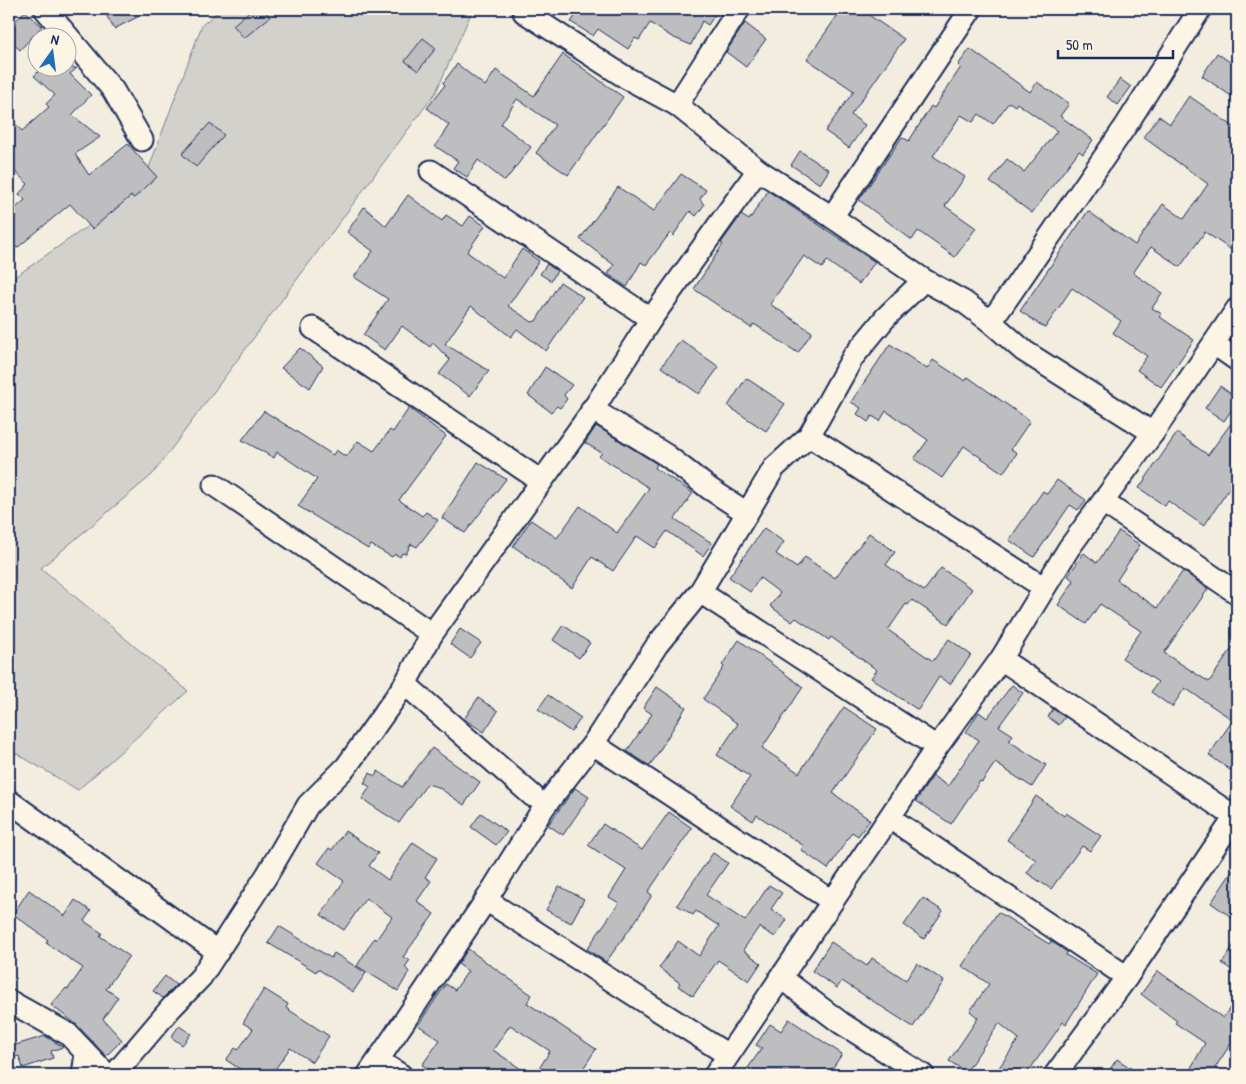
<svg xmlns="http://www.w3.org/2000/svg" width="1246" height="1084" viewBox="0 0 1246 1084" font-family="'Patrick Hand',sans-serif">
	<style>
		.green { fill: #d3d1cc; stroke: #778095 }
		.building { fill: #bebec0; stroke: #1b2f5e }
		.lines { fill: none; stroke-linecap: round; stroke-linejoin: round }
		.minor-casing { stroke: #1b2f5e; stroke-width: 25 }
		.minor { stroke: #fcf5e5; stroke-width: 21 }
	</style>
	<rect width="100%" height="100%" fill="#f3ede0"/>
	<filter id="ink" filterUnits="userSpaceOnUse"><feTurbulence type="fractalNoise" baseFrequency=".02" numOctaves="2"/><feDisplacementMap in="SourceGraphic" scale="10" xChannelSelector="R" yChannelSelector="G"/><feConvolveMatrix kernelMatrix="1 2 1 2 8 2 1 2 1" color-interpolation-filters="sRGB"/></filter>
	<g filter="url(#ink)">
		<path class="green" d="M221,9H473L436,92L152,475L41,568L188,691L78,790L9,749V281L141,189L202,25Z"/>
		<g class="building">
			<path d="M103,9H153L114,29Z"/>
			<path d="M252,9H263L270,17L244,38L233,25Z"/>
			<path d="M580,9H719L708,25L702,21L691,45L672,37L650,23L639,40L635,38L628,49L598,29L593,36L571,22Z"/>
			<path d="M842,9H860L904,39L851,115L865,125L849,148L825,131L854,91L807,59Z"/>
			<path d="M25,11L42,26L20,50L9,40V28Z"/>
			<path d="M745,23L766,39L746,67L726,52Z"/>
			<path d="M423,38L436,48L418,71L405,61Z"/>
			<path d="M970,49L1030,92L1037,82L1069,104L1060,116L1093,140L1083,154L1079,151L1032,213L990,182L1007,159L1024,172L1057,131L1017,103L1015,106L1009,102L993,124L979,114L973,122L961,115L933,156L965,177L945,206L976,228L955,257L918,231L912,240L859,200L902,137L909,141L931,106L934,108L961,67L958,65Z"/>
			<path d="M1217,53L1237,67V100L1202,76Z"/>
			<path d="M563,54L623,97L568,175L536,153L555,125L517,99L501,124L531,147L505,181L478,160L467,177L453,168L458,161L435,146L449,125L427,108L445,85L443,83L457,64L485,86L496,70L534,96Z"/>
			<path d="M42,68H77L70,74L91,95L72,115L100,137L75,154L89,175L128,144L157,177L134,198L131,196L92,229L70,204L17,248L9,240V214L25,200L19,194L28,184L9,166V117L22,131L49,107L46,104L55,95L34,76Z"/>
			<path d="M1120,79L1131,87L1118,105L1107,97Z"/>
			<path d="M1189,96L1237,129V254L1205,232L1180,267L1151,247L1133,273L1162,293L1152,308L1162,314L1160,317L1194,340L1161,387L1137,370L1147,356L1113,333L1121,321L1072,288L1045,328L1020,311L1088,211L1135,245L1163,204L1184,219L1208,184L1143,137L1159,116L1170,124Z"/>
			<path d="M210,123L224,135L196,167L182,154Z"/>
			<path d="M800,151L829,170L820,184L791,165Z"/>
			<path d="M681,174L706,190L700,199L704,205L696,216L690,211L673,236L670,233L646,265L641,262L627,287L608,274L614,265L580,239L618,187L654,211Z"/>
			<path d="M768,191L875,262L859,284L827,261L822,268L804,256L770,304L812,332L798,353L754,324L751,328L694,289L723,244L721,243L741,215L749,220Z"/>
			<path d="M408,195L442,221L446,215L463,226L470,216L485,226L467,252L503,278L522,249L539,261L508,306L532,322L536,321L560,282L583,297L546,351L517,329L511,337L471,306L445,344L489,371L470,396L439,374L450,360L433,343L430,347L402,326L385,350L363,335L388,299L354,277L373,251L347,232L364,207L386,226Z"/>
			<path d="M547,264L557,271L551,281L540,274Z"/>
			<path d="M681,340L719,367L699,394L661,367Z"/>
			<path d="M890,344L927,369L933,360L965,381L968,377L1030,421L1011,449L1017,453L1003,473L964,446L942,478L914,459L928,440L886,411L880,421L872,416L868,422L857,414L861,408L851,402Z"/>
			<path d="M300,348L323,366L310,388L281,368Z"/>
			<path d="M545,367L572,385L564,395L567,399L560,408L557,406L551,412L528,395Z"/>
			<path d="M746,378L785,404L766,431L728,406Z"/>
			<path d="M1220,386L1237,398V402L1224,421L1205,408Z"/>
			<path d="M409,408L446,436L399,500L422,516L426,512L438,520L417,547L411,544L406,554L402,553L400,557L395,554L392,557L371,545L368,549L298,506L317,479L277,452L274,458L242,440L264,411L333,455L336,450L346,457L358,441L374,451L390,430L393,432Z"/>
			<path d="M1237,415V477L1204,526L1168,501L1165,506L1139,488L1177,433L1208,455Z"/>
			<path d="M596,426L657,464L655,468L693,493L675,519L712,543L703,556L667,531L655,548L637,536L613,571L592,557L572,588L513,546L531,520L557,538L580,506L617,533L649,488L599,456L602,453L585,443Z"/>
			<path d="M478,462L506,479L465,533L442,518Z"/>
			<path d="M1057,480L1086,500L1078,510L1070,505L1034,557L1009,540L1043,491L1047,494Z"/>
			<path d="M764,528L784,542L776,554L797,568L805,557L835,578L869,533L895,552L886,565L924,591L941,568L972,589L948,624L912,600L908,605L906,604L888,630L933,661L949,639L971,655L950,684L939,677L918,710L871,678L877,670L831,637L829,640L796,618L792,622L770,606L780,593L760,578L750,592L729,577Z"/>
			<path d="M1119,531L1140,545L1117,580L1157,608L1183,571L1208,589L1164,653L1209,682L1237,641V775L1209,755L1233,720L1185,688L1172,707L1151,692L1158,682L1122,658L1141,631L1100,604L1086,624L1058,605L1074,581L1068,576L1084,553L1097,563Z"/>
			<path d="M563,625L590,643L579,658L553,640Z"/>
			<path d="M460,629L481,643L470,658L450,644Z"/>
			<path d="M739,640L803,687L762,748L799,773L844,707L877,729L833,793L870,820L858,836L852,832L828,869L801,850L804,846L757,815L753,821L730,806L750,777L717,755L738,724L703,699L724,667L722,665Z"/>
			<path d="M1012,685L1023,693L999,726L1013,735L1009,741L1046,765L1032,787L995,763L982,782L980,781L951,824L916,801L933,776L948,786L979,740L966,732L979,712L987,718Z"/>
			<path d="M657,687L686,707L650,766L627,751L652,714L643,708Z"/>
			<path d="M548,695L581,718L571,732L538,709Z"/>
			<path d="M478,698L498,711L484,732L464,719Z"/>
			<path d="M1053,709L1065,717L1059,725L1048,717Z"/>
			<path d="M432,748L480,782L464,805L438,787L427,784L399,823L362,799L370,787L364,783L370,773L375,776L378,771L402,787Z"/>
			<path d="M575,788L589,797L563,835L548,825Z"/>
			<path d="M1036,796L1064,816L1066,813L1101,836L1090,851L1082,846L1051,889L1027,873L1036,860L1007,840Z"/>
			<path d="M669,812L692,828L648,892L652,895L639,916L606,962L587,949L619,903L609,897L626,870L588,845L603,824L642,850Z"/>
			<path d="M481,813L507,832L496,845L471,827Z"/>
			<path d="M345,831L378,853L369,866L388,880L413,842L437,858L425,877L431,881L417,901L434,914L403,957L410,960L405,967L409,972L398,991L357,966L374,938L376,940L392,917L366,898L344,930L321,915L344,881L318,863L329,848L332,850Z"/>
			<path d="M713,853L728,863L706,895L745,921L769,885L782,893L771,909L787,920L775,937L759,927L743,950L761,963L749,981L718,960L693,996L678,986L680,983L659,968L678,941L699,956L719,926L696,911L693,915L677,905Z"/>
			<path d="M1237,864V921L1211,903Z"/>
			<path d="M559,886L584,899L571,923L546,910Z"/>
			<path d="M29,890L65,916L75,900L91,911L84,921L102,933L100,936L129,956L106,989L118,997L103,1019L122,1040L106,1056L77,1025L51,1005L66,988L68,989L83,968L46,943L48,940L13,914Z"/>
			<path d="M923,898L943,911L924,939L904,925Z"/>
			<path d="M998,912L1049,944L1051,941L1067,952L1066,955L1097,974L1066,1024L1063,1022L1026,1075H994L1019,1039L999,1023L966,1072L949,1061L978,1018L970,1011L989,984L962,966Z"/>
			<path d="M279,926L331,958L334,953L366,973L353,992L318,969L316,972L268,943Z"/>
			<path d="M1237,940V974L1222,963Z"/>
			<path d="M831,942L867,966L872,958L906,980L917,963L944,981L913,1027L842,981L837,988L812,971Z"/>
			<path d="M468,949L532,995L527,1003L596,1049L579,1075H535L550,1051L510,1025L493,1050L530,1075H438L422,1065L440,1040L418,1025L446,984L455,990L468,971L458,964Z"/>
			<path d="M1158,971L1223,1018L1237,997V1034L1215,1068L1227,1075H1187L1205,1043L1175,1023L1177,1021L1141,994Z"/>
			<path d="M165,976L176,985L163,998L153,991Z"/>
			<path d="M264,989L288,1004L286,1008L329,1036L312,1062L290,1048L271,1075H249L226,1060L235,1048L238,1050L253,1029L243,1023Z"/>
			<path d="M789,1019L842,1054L828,1075H743L762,1048L756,1045L770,1024L781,1031Z"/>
			<path d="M179,1026L191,1034L182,1045L171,1037Z"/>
			<path d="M45,1036L63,1047L51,1051L53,1058L23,1068L19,1056L12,1058L9,1047Z"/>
			<path d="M1117,1059L1141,1075H1106Z"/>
		</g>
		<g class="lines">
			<g class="minor-casing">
				<g id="minor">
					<path d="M45,9L113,90L142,140"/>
					<path d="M526,9L524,12L625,77L677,105L758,170L832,217L924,280L964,302L991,322L1024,351L1153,433"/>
					<path d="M677,105L739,9"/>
					<path d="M431,171L651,319"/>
					<path d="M832,217L971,9"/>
					<path d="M991,322L1127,124L1200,9"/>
					<path d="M313,328L541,481"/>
					<path d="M1214,344L1237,360"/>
					<path d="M592,409L666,455L710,489L747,513"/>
					<path d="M809,436L1043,587"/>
					<path d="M214,485L432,634"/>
					<path d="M1103,502L1237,593"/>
					<path d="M700,592L937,747"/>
					<path d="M1001,659L1235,817"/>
					<path d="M405,684L533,796"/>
					<path d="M593,744L832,901"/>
					<path d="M9,801L218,952"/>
					<path d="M890,818L1127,977"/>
					<path d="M486,900L728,1055"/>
					<path d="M780,977L841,1023L923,1075"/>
					<path d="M9,1001L68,1034L107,1075"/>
					<path d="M379,1061L401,1075"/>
					<path d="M83,1075L86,1053"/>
					<path d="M114,1075L171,1008L201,977L267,875L308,805L346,767L405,684L432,634L590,414L651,319L758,170"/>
					<path d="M368,1075L486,900L544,807L593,744L657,645L700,592L774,468L809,436L853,357L886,317L924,280"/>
					<path d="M715,1075L937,747L1001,659L1069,548L1153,433L1237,309"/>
					<path d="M1055,1075L1127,977L1237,814"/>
				</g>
			</g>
			<use href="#minor" class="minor"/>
		</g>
	</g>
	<rect width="1246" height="1084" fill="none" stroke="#fcf5e5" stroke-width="30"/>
	<rect x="15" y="15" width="1216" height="1054" fill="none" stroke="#1b2f5e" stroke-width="2" filter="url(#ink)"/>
	<g transform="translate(52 52) rotate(14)"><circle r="24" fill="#fcf5e5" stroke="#a2a6af"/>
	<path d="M0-4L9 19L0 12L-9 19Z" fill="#1f6fb2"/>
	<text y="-8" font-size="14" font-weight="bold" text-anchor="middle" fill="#1b2f5e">N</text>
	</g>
	<path d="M1058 50v8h115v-8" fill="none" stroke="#1b2f5e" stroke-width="2.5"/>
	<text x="1066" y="50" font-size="15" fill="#1b2f5e" stroke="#fcf5e5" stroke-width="4" paint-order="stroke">50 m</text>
</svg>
